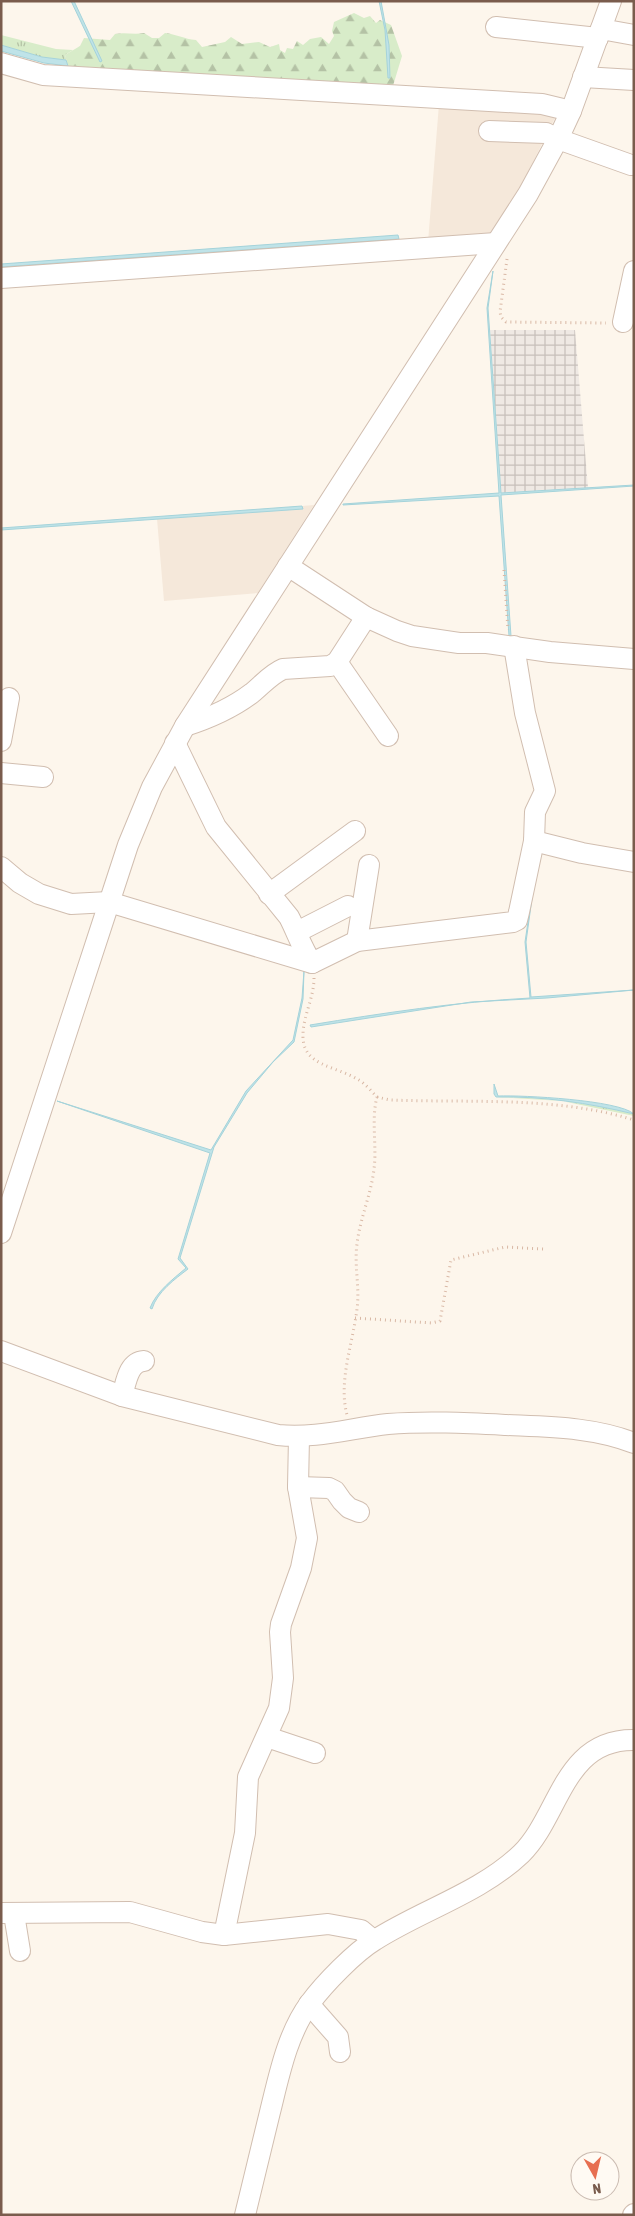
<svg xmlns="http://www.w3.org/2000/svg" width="635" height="2216" viewBox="0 0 635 2216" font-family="'Asap Condensed',sans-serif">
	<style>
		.residential { fill: #f5e8da }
		.industrial { fill: url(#industrial-grid) }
		.grass { fill: url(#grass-tufts) }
		.forest { fill: url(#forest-firs) }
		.water { fill: #bfe3e8; stroke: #a5d3da }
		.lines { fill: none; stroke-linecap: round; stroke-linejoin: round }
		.minor-casing { stroke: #d1beb0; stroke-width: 22 }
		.path { stroke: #d9b8a5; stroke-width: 3; stroke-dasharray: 1 4; stroke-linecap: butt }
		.minor { stroke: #fff; stroke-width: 20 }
	</style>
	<defs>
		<pattern id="industrial-grid" width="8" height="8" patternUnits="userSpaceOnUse" patternTransform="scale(1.25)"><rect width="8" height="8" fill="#efe9e4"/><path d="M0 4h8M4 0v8" fill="none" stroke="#c7c0bb"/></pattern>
		<pattern id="grass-tufts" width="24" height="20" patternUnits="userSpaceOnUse" patternTransform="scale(1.25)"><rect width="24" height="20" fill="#d8ecc9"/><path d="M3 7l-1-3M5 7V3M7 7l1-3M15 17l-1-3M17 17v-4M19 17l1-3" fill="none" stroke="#b4c2a5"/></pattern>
		<pattern id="forest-firs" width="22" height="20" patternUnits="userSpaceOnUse" patternTransform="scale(1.25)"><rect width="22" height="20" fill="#d8ecc9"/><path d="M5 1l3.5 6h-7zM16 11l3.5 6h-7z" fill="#b4c2a5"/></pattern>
	</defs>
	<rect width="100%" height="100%" fill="#fdf6ec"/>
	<g class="residential">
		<path d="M439,104L558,112L519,190L487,238L428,242Z"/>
		<path d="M314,505L258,593L164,601L157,519L303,509L302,506Z"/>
	</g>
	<path class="industrial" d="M490,330H575L588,488L501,493Z"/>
	<g class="grass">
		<path d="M1,35L56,49L73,50L65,55L66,60L42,57L1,45Z"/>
		<path d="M399,239V245L1,273V267Z"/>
		<path d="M496,1097C543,1097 588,1103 634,1114V1116L562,1101Z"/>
	</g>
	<path class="forest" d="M354,13L364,18L370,16L376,23L380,20L391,25L402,56L392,89L69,71L65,55L80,46L84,38L110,40L115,34C125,32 134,35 144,33L152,38H159L165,33C176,34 184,39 196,40L202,47L225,42L231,37L242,44L259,42L270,47L279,44L280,50L285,53L287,48L293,49L297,41L303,45L310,39L321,37L329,44L334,36L332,31L334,22Z"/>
	<g class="water">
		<path d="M71,1H74L102,61L100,62Z"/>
		<path d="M379,1H381L389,45L390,78H388L385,30Z"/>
		<path d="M1,45L42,57L66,60L68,66L44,63L1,51Z"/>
		<path d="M398,235L399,239L1,267V264Z"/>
		<path d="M493,271L488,308L501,493L634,485V486L501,495L511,636H509L499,496L343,505V504L499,493L487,308Z"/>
		<path d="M302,506L303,509L1,530V528Z"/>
		<path d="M539,847L526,942L531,997L634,990L547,998L471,1002L311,1027L310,1025C383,1013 456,1002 530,998L525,942Z"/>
		<path d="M304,971L303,999L294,1042L273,1062L247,1093L214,1147L180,1258L188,1269C175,1279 157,1292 152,1309L150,1308C156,1292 173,1279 186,1268L178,1259L210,1153L57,1101L211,1150L246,1091L293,1040L302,998Z"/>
		<path d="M494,1084L498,1096C522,1095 619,1100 634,1114C588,1103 543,1096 496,1097L494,1094Z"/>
	</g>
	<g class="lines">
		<g class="minor-casing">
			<g id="minor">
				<path d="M496,27L598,38"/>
				<path d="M601,29L634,35"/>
				<path d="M1,63L43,75L542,104L571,111"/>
				<path d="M583,77L634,80"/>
				<path d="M489,131L546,133L558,139L631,165"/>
				<path d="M1,278L496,243"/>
				<path d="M623,322L634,271"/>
				<path d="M288,566L366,617L397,631L412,636L459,643H487L550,652L634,659"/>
				<path d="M337,662L388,736"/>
				<path d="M185,726C210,718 231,709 252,693C262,685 271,674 283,669L330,666L337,662L366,617"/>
				<path d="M1,741L9,698"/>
				<path d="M175,743L216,827L289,917C297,932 302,949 312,963"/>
				<path d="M1,773L43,777"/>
				<path d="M534,841L582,853L634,862"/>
				<path d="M1,867L20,883L39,894L71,904L109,902L312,963L357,941L513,922L517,920L519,912L534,841L535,812L545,791L525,713L514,646"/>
				<path d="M269,894L355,831"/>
				<path d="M297,932L348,906"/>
				<path d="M357,941L369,865"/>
				<path d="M1,1233L128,845L152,787L185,726L528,194L558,139L571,111L611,1"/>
				<path d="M1,1351L122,1396L278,1435C315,1439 351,1428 388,1424C427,1421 466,1423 506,1425C550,1427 593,1427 634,1443"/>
				<path d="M122,1396C126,1383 128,1362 144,1361"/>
				<path d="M298,1487L329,1488L335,1491L342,1501L349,1508L359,1512"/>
				<path d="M267,1737L315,1753"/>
				<path d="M1,1913L130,1912L202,1932L224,1935L328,1924L361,1930L373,1940"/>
				<path d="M14,1914L20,1951"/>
				<path d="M224,1935L245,1833L248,1777L279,1708L283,1678L280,1632L281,1624L301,1568L307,1538L298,1487L299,1437"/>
				<path d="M309,2004L338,2037L340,2052"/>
				<path d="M245,2215C253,2181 262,2146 270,2112C279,2076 287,2034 310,2003C324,1984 355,1952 375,1940C422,1910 480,1893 521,1854C560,1816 563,1739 634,1740"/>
				<path d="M633,2215L634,2214"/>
			</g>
		</g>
		<g class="path">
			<path d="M507,259L500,312L501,317L506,322L606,323"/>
			<path d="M504,570L508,630"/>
			<path d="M314,978C314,998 303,1016 303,1035C302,1066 336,1066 357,1079C365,1083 371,1091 377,1097C371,1119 377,1146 374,1169C371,1195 360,1218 357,1244C354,1266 360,1287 357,1309C353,1343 338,1381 347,1415"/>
			<path d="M377,1097L390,1100C470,1103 557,1096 634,1120"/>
			<path d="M355,1318L432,1323L440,1321L451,1260L505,1247L544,1249"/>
		</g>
		<use href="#minor" class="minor"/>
	</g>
	<rect width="635" height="2216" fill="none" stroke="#7a5c4d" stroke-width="5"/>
	<g transform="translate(595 2176) rotate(172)"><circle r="24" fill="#fffaf3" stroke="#cabbb1"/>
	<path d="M0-4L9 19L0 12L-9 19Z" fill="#e76f51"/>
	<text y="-8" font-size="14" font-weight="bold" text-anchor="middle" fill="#7a5c4d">N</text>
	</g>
</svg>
